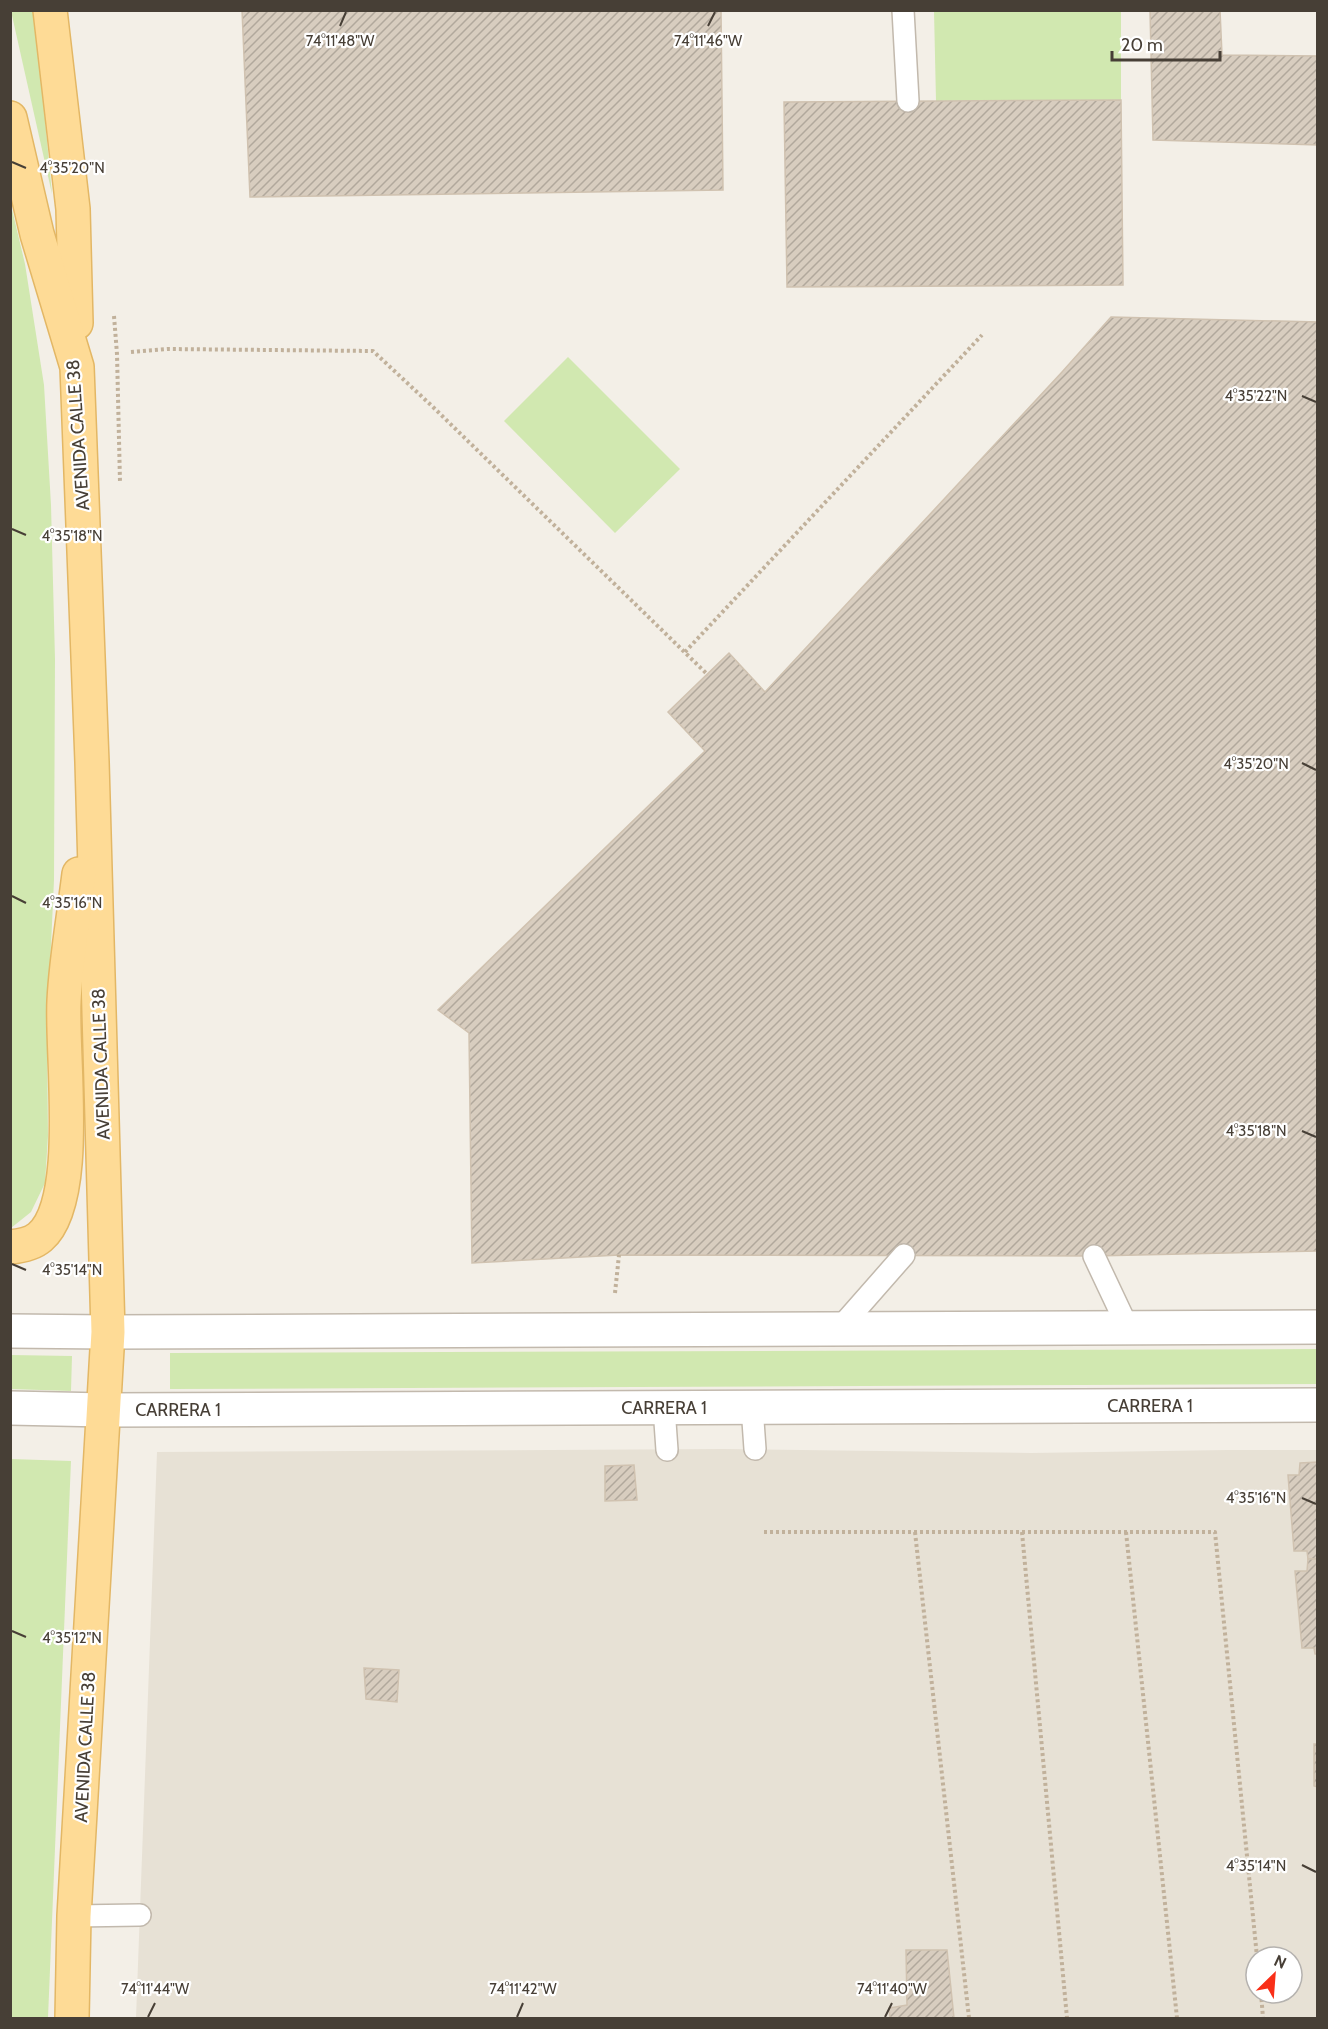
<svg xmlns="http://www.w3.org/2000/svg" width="1328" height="2029" viewBox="0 0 1328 2029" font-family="Cabin,sans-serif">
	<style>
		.residential { fill: #e7e1d5; fill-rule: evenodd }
		.green { fill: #d1e8b0 }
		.building { fill: url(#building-hatch); stroke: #d0c2b0; stroke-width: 1.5 }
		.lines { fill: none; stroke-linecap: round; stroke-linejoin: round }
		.service-casing { stroke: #c2b9ad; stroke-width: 24 }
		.tertiary-casing { stroke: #c2b9ad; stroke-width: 36 }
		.primary-casing { stroke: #e3b765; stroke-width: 36 }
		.path { stroke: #c1b19b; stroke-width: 4; stroke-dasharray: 3 3; stroke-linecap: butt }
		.service { stroke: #fff; stroke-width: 21 }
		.tertiary { stroke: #fff; stroke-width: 33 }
		.primary { stroke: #fedb96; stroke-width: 33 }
		.ticks { fill: none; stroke: #473f36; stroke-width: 2 }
		.labels { text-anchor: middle; stroke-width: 4.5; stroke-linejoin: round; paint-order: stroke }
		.street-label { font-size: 18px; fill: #473f36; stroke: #fff }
		.ticks-label { font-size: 15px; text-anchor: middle; fill: #473f36; stroke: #fff; stroke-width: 4.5; stroke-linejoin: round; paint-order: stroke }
	</style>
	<defs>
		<pattern id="building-hatch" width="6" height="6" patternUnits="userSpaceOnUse" patternTransform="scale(1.5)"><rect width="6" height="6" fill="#d8cdbf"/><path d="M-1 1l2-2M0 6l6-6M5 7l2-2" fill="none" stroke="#b1a89c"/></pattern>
	</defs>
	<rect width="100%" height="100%" fill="#f3efe7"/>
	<path class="residential" d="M723,1449L1031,1453L1227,1450H1317V2018H136L157,1452ZM1256,1957H1292V1993H1256Z"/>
	<g class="green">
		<path d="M11,11H35L52,194Z"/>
		<path d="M934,11H1121V100L936,101Z"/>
		<path d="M10,201L25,264L44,385L51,505L55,659L54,880L47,1033L48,1136L45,1183L31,1212L11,1228Z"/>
		<path d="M568,357L680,469L615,533L504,421Z"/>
		<path d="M1317,1349V1384L170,1389V1353Z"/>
		<path d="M11,1355L72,1356L71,1391L11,1389Z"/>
		<path d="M11,1459L71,1461L48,2018H11Z"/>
	</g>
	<g class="building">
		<path d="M242,10H721L723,190L250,197Z"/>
		<path d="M1150,10H1220L1222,55L1318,56V145L1153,140Z"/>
		<path d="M1121,100L1123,285L787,287L784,102Z"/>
		<path d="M1111,317L1318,322V1251L1094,1256L619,1255L472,1263L469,1033L438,1010L705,751L668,712L729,653L765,692L1062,372Z"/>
		<path d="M1318,1462V1559H1308L1307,1551H1294L1288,1475H1299L1300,1463Z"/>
		<path d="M634,1465L637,1500L605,1501V1466Z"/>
		<path d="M1308,1559H1318V1654H1315L1314,1648H1302L1295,1571H1307Z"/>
		<path d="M364,1668L399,1670L397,1702L366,1699Z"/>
		<path d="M1314,1744H1318V1787L1314,1786Z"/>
		<path d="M906,1950H947L954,2018H890L889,2008L907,2005Z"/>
	</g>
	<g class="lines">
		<g class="service-casing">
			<g id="service">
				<path d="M903,10L908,101"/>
				<path d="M1094,1256L1128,1328"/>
				<path d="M839,1329L904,1255"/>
				<path d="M752,1407L755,1449"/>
				<path d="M664,1408L667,1450"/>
				<path d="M74,1916L140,1915"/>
			</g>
		</g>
		<g class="tertiary-casing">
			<g id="tertiary">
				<path d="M10,1331L108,1332L1318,1327"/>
				<path d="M10,1408L105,1410L1318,1405"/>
			</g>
		</g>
		<g class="primary-casing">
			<g id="primary">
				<path d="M50,10L73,209L76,323"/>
				<path d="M10,118L37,234L77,367L92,762L108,1332L74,1916L72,2018"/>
				<path d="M10,1247C21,1246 32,1244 40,1237C82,1201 61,1055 64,1001C66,959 74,916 79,874"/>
			</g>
		</g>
		<g class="path">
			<path d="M114,316L117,354L120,482"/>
			<path d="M131,352L168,349L373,351L433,407L708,675"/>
			<path d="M685,652L982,335"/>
			<path d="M615,1293L619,1255"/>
			<path d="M764,1532H1215L1257,1957"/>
			<path d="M915,1532L969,2018"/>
			<path d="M1022,1532L1067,2018"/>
			<path d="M1126,1532L1177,2018"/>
			<path d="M1261,1993L1263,2018"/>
		</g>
		<use href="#service" class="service"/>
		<use href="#tertiary" class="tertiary"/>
		<use href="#primary" class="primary"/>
	</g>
	<path class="ticks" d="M340,26L346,12M708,26L715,12M12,162L26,168M1302,396L1316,402M12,529L26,535M1302,763L1316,770M12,896L26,903M1302,1131L1316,1137M12,1264L26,1270M1302,1498L1316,1504M12,1631L26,1637M1302,1865L1316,1872M148,2017L155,2003M517,2017L523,2003M885,2017L892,2003"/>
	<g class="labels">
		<g class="street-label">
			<text transform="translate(78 435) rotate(-94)" y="6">AVENIDA CALLE 38</text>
			<text transform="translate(101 1064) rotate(-92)" y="6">AVENIDA CALLE 38</text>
			<text x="1150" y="1412">CARRERA 1</text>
			<text x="664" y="1414">CARRERA 1</text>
			<text x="178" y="1416">CARRERA 1</text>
			<text transform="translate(85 1747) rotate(-87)" y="6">AVENIDA CALLE 38</text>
		</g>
	</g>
	<g class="ticks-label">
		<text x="340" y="46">74°11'48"W</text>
		<text x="708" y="46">74°11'46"W</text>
		<text x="72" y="173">4°35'20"N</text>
		<text x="1256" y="401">4°35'22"N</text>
		<text x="72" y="541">4°35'18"N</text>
		<text x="1256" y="769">4°35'20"N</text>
		<text x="72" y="908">4°35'16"N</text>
		<text x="1256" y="1136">4°35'18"N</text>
		<text x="72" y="1275">4°35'14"N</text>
		<text x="1256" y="1503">4°35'16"N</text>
		<text x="72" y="1643">4°35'12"N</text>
		<text x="1256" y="1871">4°35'14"N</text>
		<text x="155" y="1994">74°11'44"W</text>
		<text x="523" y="1994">74°11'42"W</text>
		<text x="892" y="1994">74°11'40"W</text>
	</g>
	<rect width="1328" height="2029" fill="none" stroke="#473f36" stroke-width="24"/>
	<g transform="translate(1274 1975) rotate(25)"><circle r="28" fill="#ffffff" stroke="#b5b2af" stroke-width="1.5"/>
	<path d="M0-4.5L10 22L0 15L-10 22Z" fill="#f92f18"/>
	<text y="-9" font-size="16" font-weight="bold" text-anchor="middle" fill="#473f36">N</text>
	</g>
	<path d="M1112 51v9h108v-9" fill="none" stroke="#473f36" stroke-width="3"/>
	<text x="1121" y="51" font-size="18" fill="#473f36" stroke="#ffffff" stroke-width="4.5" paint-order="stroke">20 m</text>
</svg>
